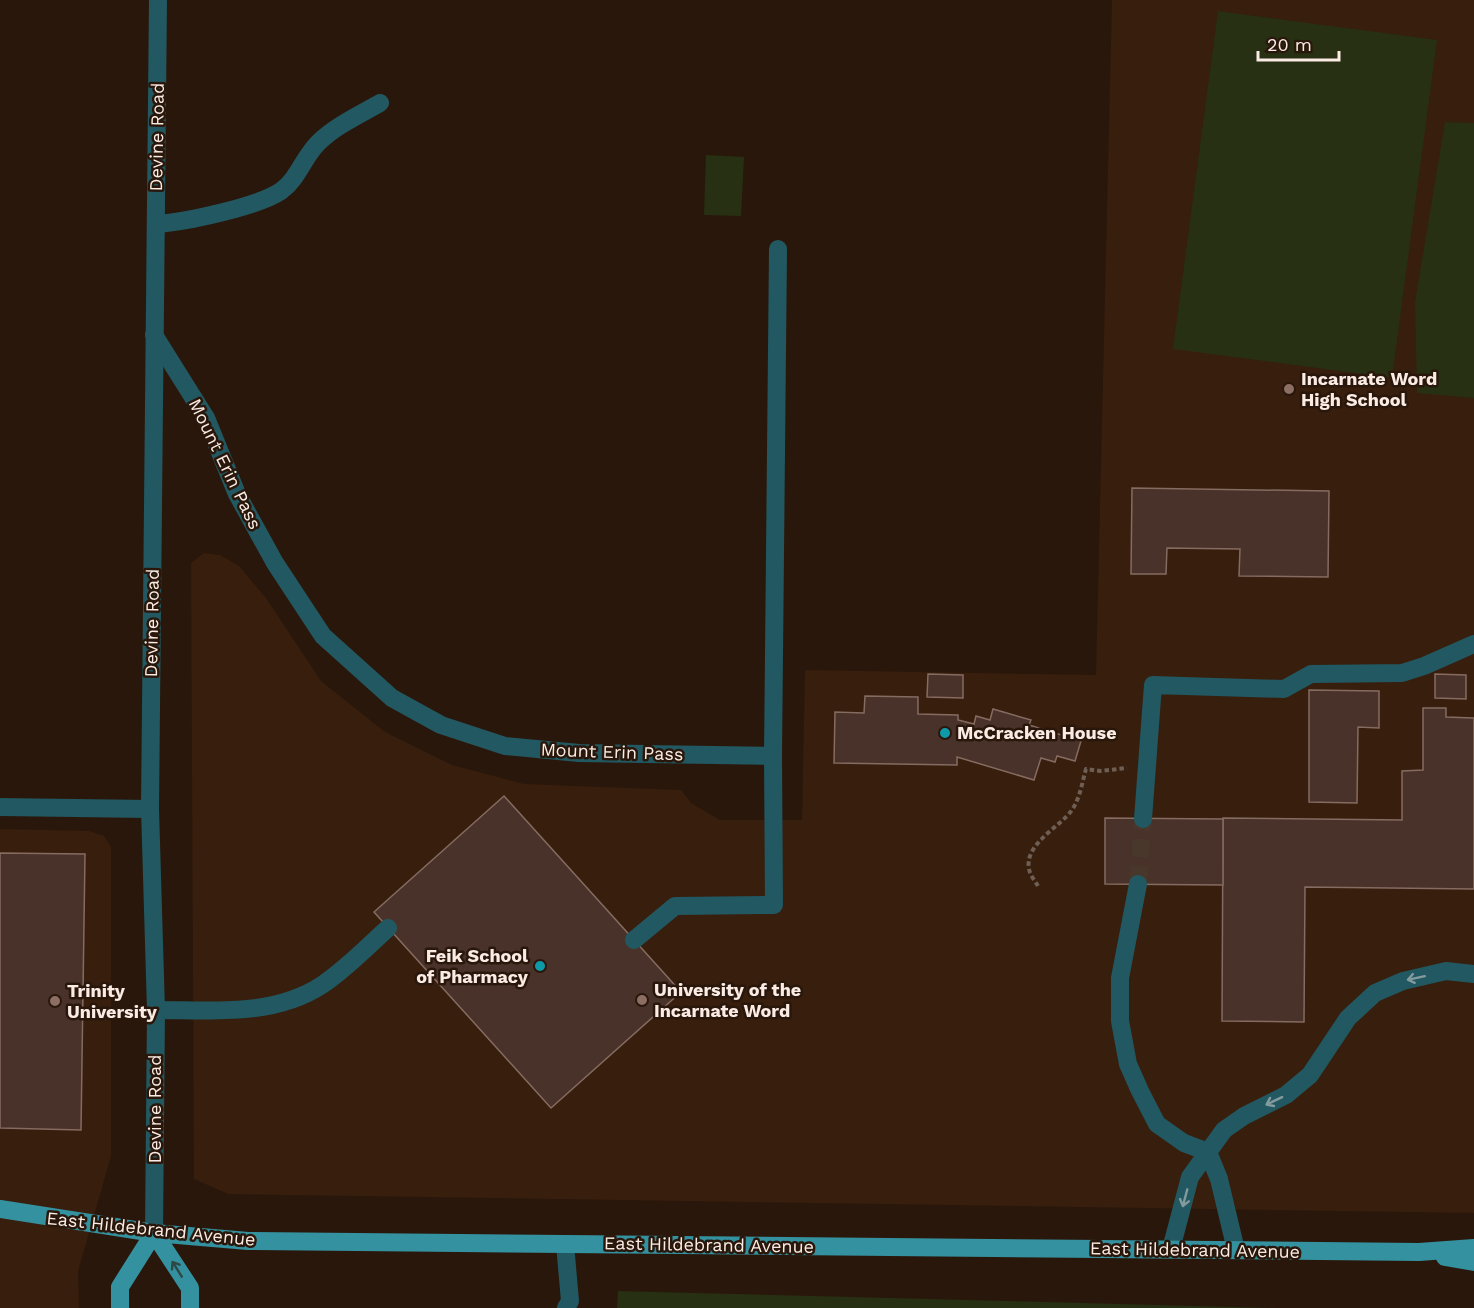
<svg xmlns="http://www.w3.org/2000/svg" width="1474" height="1308" viewBox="0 0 1474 1308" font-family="'Work Sans',sans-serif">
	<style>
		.built { fill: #371e0d }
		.green { fill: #273012 }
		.building { fill: #493229; stroke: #866b61; stroke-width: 1.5 }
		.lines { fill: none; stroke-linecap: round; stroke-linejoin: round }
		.minor-tunnel { stroke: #49372c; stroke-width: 18; stroke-dasharray: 18 9; stroke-linecap: butt }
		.path { stroke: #6f5e53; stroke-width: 4; stroke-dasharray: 4.5 3; stroke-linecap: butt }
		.minor { stroke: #225861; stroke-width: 18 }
		.major { stroke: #34919f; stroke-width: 18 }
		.oneway { stroke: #839b9c }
		.oneway2 { stroke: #2e4846 }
		.education-dot { fill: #8d6e63; stroke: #2a170b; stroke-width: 2 }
		.culture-dot { fill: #0f9aa8; stroke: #2a170b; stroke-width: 2 }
		.labels { text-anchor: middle; stroke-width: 5; stroke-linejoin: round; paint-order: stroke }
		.street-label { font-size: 18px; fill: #faece4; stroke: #2a170b }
		.poi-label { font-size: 18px; font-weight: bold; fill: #faece4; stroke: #2a170b; text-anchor: start }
	</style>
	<rect width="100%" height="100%" fill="#2a170b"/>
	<g class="built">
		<path d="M1112,0H1474V1213L228,1194L194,1179L191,563L204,553L220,555L239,566L266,598L321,681L385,732L452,765L524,784L681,790L691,803L720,820H802L805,670L1096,675Z"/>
		<path d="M0,829L89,831L104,836L111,847V1156L78,1271L79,1308H0Z"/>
	</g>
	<g class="green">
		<path d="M1218,11L1437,40L1392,378L1173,349Z"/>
		<path d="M1445,122L1474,123V398L1417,393L1415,302Z"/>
		<path d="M706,155L744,157L741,216L704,215Z"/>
		<path d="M618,1291L1276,1308H617Z"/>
	</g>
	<g class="building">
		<path d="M1132,488L1329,491L1328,577L1239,576L1240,549L1167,548L1166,574H1131Z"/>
		<path d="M928,674L963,675V698L927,697Z"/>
		<path d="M1435,674L1466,675V699L1435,698Z"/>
		<path d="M1309,690L1379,691V728L1358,727L1357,803L1309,802Z"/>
		<path d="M865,696L918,697V714L958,715V720L974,724L976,716L990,720L993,709L1031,720L1029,725L1081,741L1075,761L1057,756L1055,762L1041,758L1034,780L957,757V765L834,763L835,712L864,713Z"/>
		<path d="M1423,708H1446V717L1474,718V889L1305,887L1304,1022L1222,1021L1223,818L1402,820V771L1423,770Z"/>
		<path d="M504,796L681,992L551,1108L374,912Z"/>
		<path d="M1105,818L1223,819V885L1105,884Z"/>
		<path d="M0,853L85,854L81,1130L0,1128Z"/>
	</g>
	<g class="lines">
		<path class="minor-tunnel" d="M1138,884L1143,819"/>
		<path class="path" d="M1038,886C1035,881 1030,875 1029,869C1024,844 1060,827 1072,810C1080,798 1082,783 1086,769L1100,771L1127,768"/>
		<g class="minor">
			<path d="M156,224C185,222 257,207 281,191C298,179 303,158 318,143C335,126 359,115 380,103"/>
			<path d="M154,335L206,418L237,494L275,563L323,636L392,698L441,725L505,746L579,753L773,756L778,249"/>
			<path d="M0,807L150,809"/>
			<path d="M1143,819L1153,685L1284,689L1311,674L1402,673L1424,666L1474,644"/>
			<path d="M1138,884L1120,978V1021L1128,1064L1140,1091L1157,1124L1184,1143L1208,1152L1219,1179L1236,1250"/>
			<path d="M634,940L675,906L774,905L773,756"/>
			<path d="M156,1010C212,1010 273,1017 322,985C346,969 367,947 388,928"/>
			<path d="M154,1233L156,1010L150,809L158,0"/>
			<path d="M565,1244L570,1301L566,1308"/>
			<path d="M1171,1249L1190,1177L1224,1130L1244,1116L1286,1095L1310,1075L1348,1018L1375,993L1403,981L1446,971L1474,974"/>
		</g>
		<g class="major">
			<path d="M0,1209L154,1233L248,1241L1419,1252L1474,1248"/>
			<path d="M154,1233L190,1288V1308"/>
			<path d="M1445,1257L1474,1262"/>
			<path d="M120,1308V1287L154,1233"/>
		</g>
	</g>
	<defs><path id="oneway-shaft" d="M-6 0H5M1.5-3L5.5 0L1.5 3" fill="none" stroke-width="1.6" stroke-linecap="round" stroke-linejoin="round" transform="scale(1.5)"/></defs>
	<g class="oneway">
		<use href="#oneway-shaft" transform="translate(1416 978) rotate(168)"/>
		<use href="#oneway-shaft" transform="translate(1274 1101) rotate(154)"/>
		<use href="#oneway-shaft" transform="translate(1185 1198) rotate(105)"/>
	</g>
	<use class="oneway2" href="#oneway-shaft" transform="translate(177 1269) rotate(-122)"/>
	<g class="education-dot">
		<circle cx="1289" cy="389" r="6"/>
		<circle cx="642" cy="1000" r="6"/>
		<circle cx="55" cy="1001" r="6"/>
	</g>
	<g class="culture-dot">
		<circle cx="945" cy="733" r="6"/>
		<circle cx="540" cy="966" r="6"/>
	</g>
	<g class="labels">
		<g class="street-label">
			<text transform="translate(157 137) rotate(-89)" y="6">Devine Road</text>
			<text transform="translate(225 464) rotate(64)" y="6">Mount Erin Pass</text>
			<text transform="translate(152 623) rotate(-89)" y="6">Devine Road</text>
			<text transform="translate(612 752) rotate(2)" y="6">Mount Erin Pass</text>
			<text transform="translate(155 1109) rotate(-90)" y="6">Devine Road</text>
			<text transform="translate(151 1229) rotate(6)" y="6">East Hildebrand Avenue</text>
			<text transform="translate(709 1245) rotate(1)" y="6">East Hildebrand Avenue</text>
			<text transform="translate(1195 1250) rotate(1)" y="6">East Hildebrand Avenue</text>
		</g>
		<g class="poi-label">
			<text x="1301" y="385">Incarnate Word<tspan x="1301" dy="21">High School</tspan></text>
			<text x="957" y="739">McCracken House</text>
			<text x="528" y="962" text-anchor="end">Feik School<tspan x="528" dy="21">of Pharmacy</tspan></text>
			<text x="654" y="996">University of the<tspan x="654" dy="21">Incarnate Word</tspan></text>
			<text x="67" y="997">Trinity<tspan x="67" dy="21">University</tspan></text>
		</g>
	</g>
	<path d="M1258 51v9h81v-9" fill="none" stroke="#faece4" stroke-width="3"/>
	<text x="1267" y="51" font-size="18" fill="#faece4" stroke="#2a170b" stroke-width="4.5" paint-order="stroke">20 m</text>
</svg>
